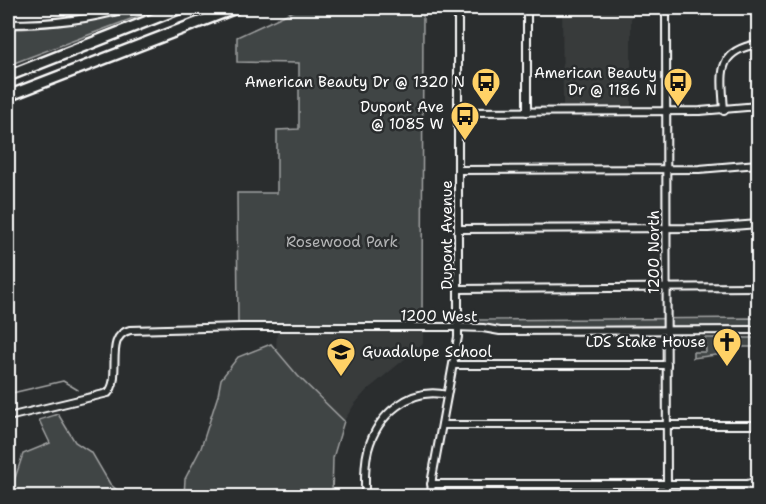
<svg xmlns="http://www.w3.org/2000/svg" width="766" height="504" viewBox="0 0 766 504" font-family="'Shantell Sans',sans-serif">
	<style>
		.built { fill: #373a3b }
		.green { fill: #414445; stroke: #a0a2a2; stroke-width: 1.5 }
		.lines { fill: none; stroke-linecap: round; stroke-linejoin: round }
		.stream { stroke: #a6a7a7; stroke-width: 1.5 }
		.minor-casing { stroke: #fff; stroke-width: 10 }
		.highway-casing { stroke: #fff; stroke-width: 14 }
		.minor { stroke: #2a2d2e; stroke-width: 6 }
		.highway { stroke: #2a2d2e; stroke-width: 9 }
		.rail { stroke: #fff; stroke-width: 1.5 }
		.labels { text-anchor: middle; stroke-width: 5; stroke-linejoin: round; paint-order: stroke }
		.poi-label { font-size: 15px; fill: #fff; stroke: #2a2d2e; text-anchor: end }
		.street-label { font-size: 15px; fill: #fff; stroke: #2a2d2e }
		.park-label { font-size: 15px; fill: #b3b4b5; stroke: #2a2d2e }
	</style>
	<rect width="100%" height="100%" fill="#2a2d2e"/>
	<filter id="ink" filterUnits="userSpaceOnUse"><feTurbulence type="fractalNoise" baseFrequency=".0167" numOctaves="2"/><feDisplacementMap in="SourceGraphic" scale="12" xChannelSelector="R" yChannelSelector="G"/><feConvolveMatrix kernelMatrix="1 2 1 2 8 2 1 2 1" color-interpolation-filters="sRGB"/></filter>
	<g filter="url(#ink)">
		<g class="built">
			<path d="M562,8H631V106H563Z"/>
			<path d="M277,331H423V344L366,391L354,405L344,421L298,376L276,349Z"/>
		</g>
		<g class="green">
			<path d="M137,8H160L14,63L15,66L8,69V29C52,29 95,20 137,8Z"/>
			<path d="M300,8H423L422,323L238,324L237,193H277V130L299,129V63L237,62V37Z"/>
			<path d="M758,318V327L673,326L496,328L486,325H465V320Z"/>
			<path d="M705,338H758V347H733L731,353L693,358V352H706Z"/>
			<path d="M271,344L298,376L344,421L333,458L332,496H184L185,479L201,448L218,395L221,379L238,357Z"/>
			<path d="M58,414L75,442L92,453L110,484L124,496H14V481L23,454L50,443L39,420Z"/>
		</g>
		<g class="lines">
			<path class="stream" d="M8,394L63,381L78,390"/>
			<g class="minor-casing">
				<g id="minor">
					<path d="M527,8V112"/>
					<path d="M666,8L667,496"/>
					<path d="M8,24C49,24 89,20 128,8"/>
					<path d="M724,111C722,74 715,51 758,44"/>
					<path d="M459,112L700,111L758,106"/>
					<path d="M459,170L699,169L758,164"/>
					<path d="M459,229L708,228L758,224"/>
					<path d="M459,289L758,287"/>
					<path d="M453,365H667"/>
					<path d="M8,417L108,393C123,377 103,336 130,330L241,327H454L483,328L500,331L758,330"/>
					<path d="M442,425H758"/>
					<path d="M431,484H747L758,481"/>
					<path d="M365,496C365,481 364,465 368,450C377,415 410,386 447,395"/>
					<path d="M431,496L432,478L458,337V8"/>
				</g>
			</g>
			<g class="highway-casing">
				<g id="highway">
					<path d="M8,76L181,8"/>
					<path d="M8,96L236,8"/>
				</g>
			</g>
			<use href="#minor" class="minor"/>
			<use href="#highway" class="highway"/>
			<path class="rail" d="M8,9L22,8"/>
		</g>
	</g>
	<defs>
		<g id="bus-pin" transform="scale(1.5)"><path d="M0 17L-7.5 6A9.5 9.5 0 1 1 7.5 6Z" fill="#ffd166" stroke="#2a2d2e"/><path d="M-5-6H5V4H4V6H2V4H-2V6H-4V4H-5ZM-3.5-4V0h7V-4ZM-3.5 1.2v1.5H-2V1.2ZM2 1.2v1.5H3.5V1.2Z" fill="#111"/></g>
		<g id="church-pin" transform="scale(1.5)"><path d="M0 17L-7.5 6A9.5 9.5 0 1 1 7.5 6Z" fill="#ffd166" stroke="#2a2d2e"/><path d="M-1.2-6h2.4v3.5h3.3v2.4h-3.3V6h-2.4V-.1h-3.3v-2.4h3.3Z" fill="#111"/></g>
		<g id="school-pin" transform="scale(1.5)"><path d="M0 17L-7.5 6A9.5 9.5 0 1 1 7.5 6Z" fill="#ffd166" stroke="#2a2d2e"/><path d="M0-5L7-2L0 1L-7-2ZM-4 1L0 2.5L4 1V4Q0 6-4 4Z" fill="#111"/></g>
	</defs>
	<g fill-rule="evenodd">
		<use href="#bus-pin" x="486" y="82"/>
		<use href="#bus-pin" x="678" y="82"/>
		<use href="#bus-pin" x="465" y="116"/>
		<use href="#church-pin" x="727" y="342"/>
		<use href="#school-pin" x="341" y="352"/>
	</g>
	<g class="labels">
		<g class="poi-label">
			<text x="657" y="78">American Beauty<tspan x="657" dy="17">Dr @ 1186 N</tspan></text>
			<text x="465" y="87">American Beauty Dr @ 1320 N</text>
			<text x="444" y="112">Dupont Ave<tspan x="444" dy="17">@ 1085 W</tspan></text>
			<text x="706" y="347">LDS Stake House</text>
			<text x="362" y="357" text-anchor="start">Guadalupe School</text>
		</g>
		<g class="street-label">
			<text transform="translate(447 235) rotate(-90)" y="5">Dupont Avenue</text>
			<text transform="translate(654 252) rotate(-90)" y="5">1200 North</text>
			<text transform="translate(439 316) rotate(1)" y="5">1200 West</text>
		</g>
		<g class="park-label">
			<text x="342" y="247">Rosewood Park</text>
		</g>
	</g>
	<rect width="766" height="504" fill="none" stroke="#2a2d2e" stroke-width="30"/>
	<rect x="15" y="15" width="736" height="474" fill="none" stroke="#fff" stroke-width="2" filter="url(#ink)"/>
</svg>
